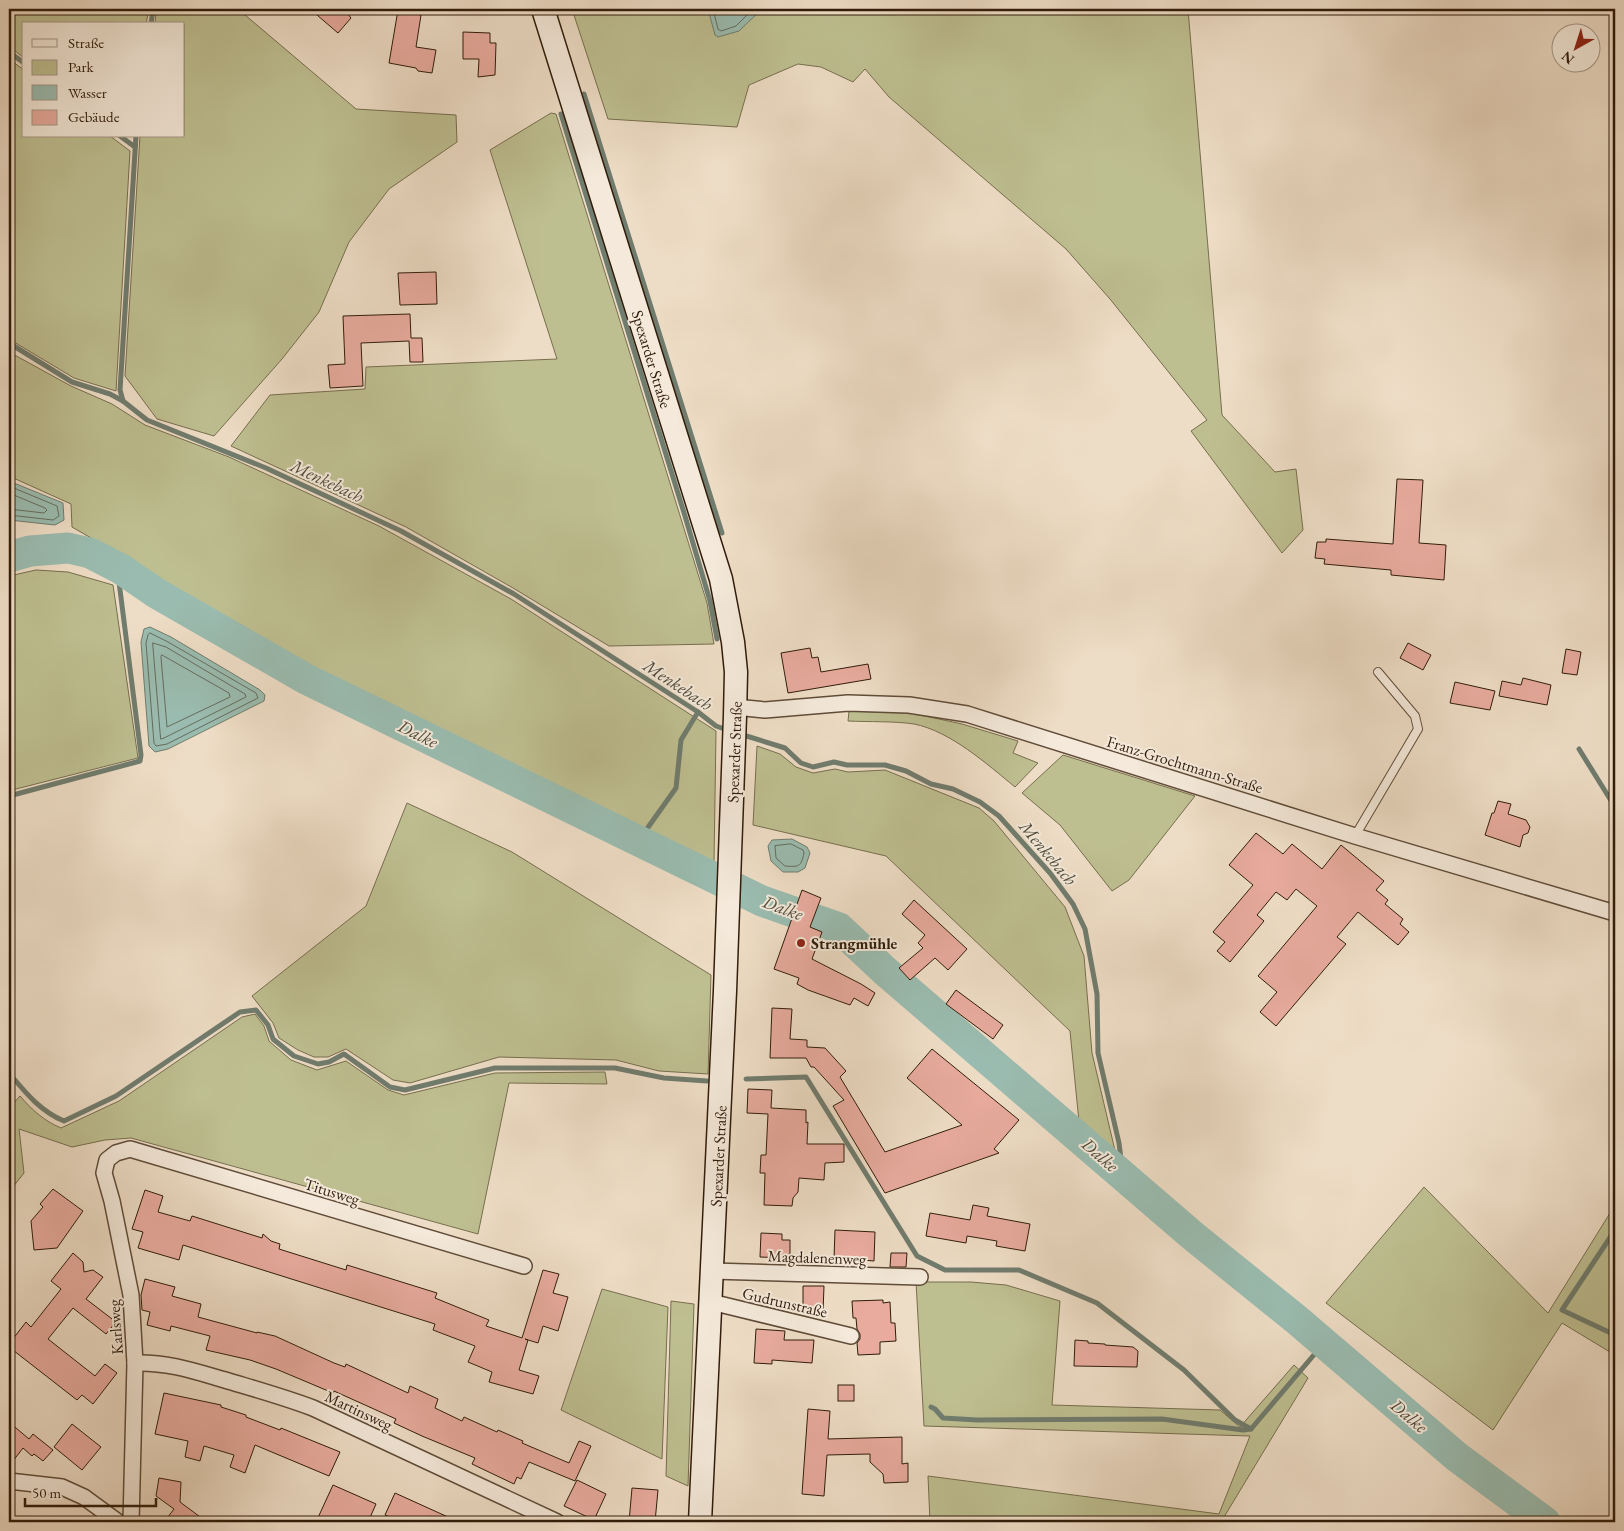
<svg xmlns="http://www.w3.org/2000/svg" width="1624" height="1531" viewBox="0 0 1624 1531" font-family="'EB Garamond',serif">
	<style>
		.green { fill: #bebf91; stroke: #776e4e }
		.water { fill: #9abcb0; stroke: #707c6e }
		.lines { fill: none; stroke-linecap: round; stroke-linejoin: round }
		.shore { stroke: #656c5d; stroke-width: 1 }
		.stream { stroke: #707c6e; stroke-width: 5 }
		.river { stroke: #9abcb0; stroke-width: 31 }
		.building { fill: #e8ab9e; stroke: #301c0a }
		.lane-casing { stroke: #604c39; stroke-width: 10 }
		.street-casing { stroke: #604c39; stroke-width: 18 }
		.secondary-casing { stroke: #301c0a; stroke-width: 25 }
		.lane { stroke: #f4e9da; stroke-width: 8 }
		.street { stroke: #f4e9da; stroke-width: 15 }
		.secondary { stroke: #f4e9da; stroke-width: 22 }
		.poi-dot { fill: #8f2418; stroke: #f4e9da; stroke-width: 2 }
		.labels { text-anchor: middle; stroke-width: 4; stroke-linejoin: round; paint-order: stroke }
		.street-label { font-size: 16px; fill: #301c0a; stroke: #f4e9da }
		.poi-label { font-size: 16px; font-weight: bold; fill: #301c0a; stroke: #f4e9da; text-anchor: start }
		.water-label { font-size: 18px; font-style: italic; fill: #504c3c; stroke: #f4e9da }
	</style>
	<rect width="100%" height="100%" fill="#eeddc6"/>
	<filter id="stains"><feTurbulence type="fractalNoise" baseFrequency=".004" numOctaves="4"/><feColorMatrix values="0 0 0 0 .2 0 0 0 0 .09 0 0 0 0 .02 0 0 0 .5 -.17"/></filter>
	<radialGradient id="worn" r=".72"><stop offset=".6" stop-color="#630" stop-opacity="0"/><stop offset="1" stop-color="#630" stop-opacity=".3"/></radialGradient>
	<g class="green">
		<path d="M9,9H149L146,24H24V58L9,46Z"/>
		<path d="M156,9H238L356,109L456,115L457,142L389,189L349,242L319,312L282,359L214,436L157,419L125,376L140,136H184V24H155Z"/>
		<path d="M572,9H1188L1222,415L1275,472L1296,469L1303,530L1282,553L1191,431L1207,420L1110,299L1066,249L889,97L865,69L853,82L821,67L798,64L749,85L737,127L608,119Z"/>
		<path d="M9,59L24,70V136H110L130,151L116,391L74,378L9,339Z"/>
		<path d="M551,113L556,114L707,603L714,644L609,646L513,588L406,527L231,446L270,395L365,389L366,367L557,359L490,150Z"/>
		<path d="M9,352L71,386L112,404L145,425L229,457L379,526L511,599L716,731L714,863L306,669L148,581L129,560L72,527L71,504L9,476Z"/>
		<path d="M36,570L68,572L113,585L138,758L12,790L9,775V576Z"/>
		<path d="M849,711L911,713L962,724L1018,741L1013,753L1038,763L1015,787C987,764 950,731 914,724C895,721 868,722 848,721Z"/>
		<path d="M757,746L780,754L796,767L813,773L835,769L848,772L885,770L979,808L994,821L1065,907L1084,956L1092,1053L1117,1159L1080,1132L1070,1031L886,856L753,825Z"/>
		<path d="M1063,755L1195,796L1129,880L1112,891L1060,825L1022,793Z"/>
		<path d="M407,803L512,852L711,975L708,1074L659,1071L616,1060L499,1057L410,1083L393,1080L346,1049L328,1057H314L298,1050L279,1038L273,1023L252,996L366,906Z"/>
		<path d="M255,1014L264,1026L269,1041L291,1060L317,1070L346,1061L388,1090L404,1095L495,1073L605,1072L607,1084L509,1083L478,1234L131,1138L105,1140L72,1147L19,1129L24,1173L9,1192V1108L20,1096C31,1109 44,1121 61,1128L119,1101L242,1017Z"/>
		<path d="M1424,1187L1548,1313L1615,1205V1355L1562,1323L1493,1430L1326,1303Z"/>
		<path d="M916,1282H971L1006,1285L1060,1301L1052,1405L1220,1410L1240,1427L1294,1365L1308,1378L1221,1522H930L928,1476L1219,1514L1250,1436L924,1426Z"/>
		<path d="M602,1289L668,1307L662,1459L561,1410Z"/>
		<path d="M671,1301L694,1304L688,1486L666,1476Z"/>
	</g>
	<g class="water">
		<path d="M708,9H762L739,31L718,37L715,35Z"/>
		<path d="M9,481L63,503L64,520L55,525L9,520Z"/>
		<path d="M150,627L171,637L260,690L265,695L264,701L168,749L155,752L149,746L141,642L144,629Z"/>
		<path d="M792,839L807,847L810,853L805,868L798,872H783L771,861L768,846L772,840Z"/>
	</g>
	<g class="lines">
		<g class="shore">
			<path d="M713,9L718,29L721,31L736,26L753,9"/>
			<path d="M9,486L57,506L59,516L53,520L9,515"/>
			<path d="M9,493L45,508L47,510L44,513L9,509"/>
			<path d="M150,633L168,642L256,693L258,698L167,744L156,746L154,743L146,643L148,635Z"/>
			<path d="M153,643L166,647L245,694L246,697L164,738L161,739Z"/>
			<path d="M162,655L229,693L230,697L167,727L161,657Z"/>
			<path d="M791,844L803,850L804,853C801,867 799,867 785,866L776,858L775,846Z"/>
		</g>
		<g class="stream">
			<path d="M151,24L153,9"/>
			<path d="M9,52L24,63"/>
			<path d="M584,94L722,533"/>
			<path d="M561,114L685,516L710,601L717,639"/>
			<path d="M120,136L135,147"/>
			<path d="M9,343L72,382L110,394L123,401L147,420L266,468L401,531L514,594L698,712L716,726L730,731"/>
			<path d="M123,401L120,390L136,136"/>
			<path d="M740,734L785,748L801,763L813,767L834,762L847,765H885L906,771L931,784L953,789L980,802L999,816L1050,873L1073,904L1085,929L1097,994L1098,1053L1119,1143L1123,1175"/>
			<path d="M1579,749L1615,807"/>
			<path d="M9,796L140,761L141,755L118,574L121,569"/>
			<path d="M639,840L676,788L681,740L698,712"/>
			<path d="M9,1073C25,1092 40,1111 64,1121L116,1096L240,1012L256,1010L268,1025L273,1039L294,1056L318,1064L329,1062L344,1054L390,1087L405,1090L495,1068H615L664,1078L707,1081"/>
			<path d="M746,1079L806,1077L917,1256L945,1270H1019L1097,1303L1184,1370L1235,1420L1251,1429L1324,1343"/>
			<path d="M1615,1230L1562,1310L1615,1335"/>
			<path d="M931,1407L935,1409L943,1418L977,1420L1162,1419L1243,1430L1251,1429"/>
		</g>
		<path class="river" d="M9,557L30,551L68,548L90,553L121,569L156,593L306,679L762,901L839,928L885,971L1193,1236L1297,1320L1457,1457L1545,1522"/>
	</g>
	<g class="building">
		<path d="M310,9H344L351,18L338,33Z"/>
		<path d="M398,10L421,15L416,47L436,50L432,73L418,71L416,68L389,63Z"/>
		<path d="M463,32L490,33V43H496L495,75L478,77L479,59H463Z"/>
		<path d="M436,272L437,304L400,305L398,273Z"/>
		<path d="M410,314L411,338H422L423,362H410L409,341L361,343L363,386L330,388L328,365L345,364L343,316Z"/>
		<path d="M1397,479L1423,480L1419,543L1446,545L1444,580L1391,575V570L1324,564L1325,559L1315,558L1317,542H1326V539L1393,544Z"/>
		<path d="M1408,643L1431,655L1423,670L1400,658Z"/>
		<path d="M810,648L812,658L818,657L821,672L868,664L871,679L788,693L781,653Z"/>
		<path d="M1566,649L1581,652L1577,675L1562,673Z"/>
		<path d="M1523,678L1551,685L1547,705L1499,696L1502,681L1521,685Z"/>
		<path d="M1455,682L1495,691L1490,710L1450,703Z"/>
		<path d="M1498,801L1511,804L1508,814L1526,820L1530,827L1528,833L1523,835L1520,847L1485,835L1492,813H1494Z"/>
		<path d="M1256,833L1283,854L1292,844L1322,869L1341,845L1384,881L1376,890L1388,900L1385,904L1403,919L1400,924L1409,932L1398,945L1358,912L1337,937L1346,944L1276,1026L1260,1012L1277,992L1258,976L1317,906L1296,889L1287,900L1276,892L1257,915L1264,921L1230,962L1217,951L1225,942L1213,932L1253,885L1229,865Z"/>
		<path d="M802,890L821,898L810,927L822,932L812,959L861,984L875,993L868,1006L854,998L850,1005L808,990L797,984L799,978L774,969Z"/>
		<path d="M914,900L967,949L948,970L935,958L910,980L899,968L923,948L918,943L925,935L902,914Z"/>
		<path d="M956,990L1003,1025L993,1039L946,1004Z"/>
		<path d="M772,1008L792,1009L790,1039L807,1040V1047L825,1048L846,1071L840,1077L885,1152L962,1125L907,1078L932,1049L1019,1120L994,1149L999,1153L885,1193L833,1106L844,1100L814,1067H811L806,1058H770Z"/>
		<path d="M748,1089L772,1090L771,1108L806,1110V1123L808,1122L807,1144H844V1162L825,1163L824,1180L799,1178L798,1192L793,1198L792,1206L764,1205L765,1173H760L761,1155H766L768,1114L747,1113Z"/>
		<path d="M53,1189L83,1211L57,1248L34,1250L31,1221L43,1207L40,1204Z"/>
		<path d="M145,1190L163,1196L158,1212L190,1221L192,1216L262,1238L263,1234L271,1241L280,1244L279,1249L346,1270L347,1265L437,1293L435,1298L489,1320L486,1326L522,1338L543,1270L559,1274L553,1293L568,1297L558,1331L543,1326L538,1343L525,1339L528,1340L519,1370L539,1376L533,1394L489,1382L492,1372L468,1362L475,1346L433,1330L435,1324L183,1245L179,1260L138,1248L143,1232L132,1229Z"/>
		<path d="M973,1205L989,1208L987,1216L1030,1224L1025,1251L996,1246L997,1241L967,1236L966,1243L926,1236L930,1213L970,1220Z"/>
		<path d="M835,1230L875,1232L874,1261L862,1260V1262H842V1259H834Z"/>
		<path d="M761,1233L782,1234V1240H790V1258L760,1257Z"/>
		<path d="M73,1253L83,1262L84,1272L93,1270L103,1277L86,1299L116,1322L106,1334L73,1308L48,1339L95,1376L105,1364L117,1373L93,1404L82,1395L77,1400L9,1347V1344L26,1322L31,1327L61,1289L51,1281Z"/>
		<path d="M891,1253H907L906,1267H890Z"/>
		<path d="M145,1279L175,1287L172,1296L201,1304L198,1317L257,1333V1332L275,1336L334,1363L345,1367L346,1364L408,1393L410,1386L438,1399L435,1408L462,1421L464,1417L497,1432L498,1430L523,1441L522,1443L569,1463L579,1441L591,1446L575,1481L529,1462L521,1479L517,1477L514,1484L472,1464L475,1458L422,1436L394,1423L396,1419L334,1391L333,1393L276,1369L250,1360L206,1350L210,1336L171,1326L170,1331L147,1325L150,1312L142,1310L141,1295Z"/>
		<path d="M803,1286H824L823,1312H803Z"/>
		<path d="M883,1300V1303L890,1302L891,1323H895L896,1341L880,1342V1354L858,1355L857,1343L860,1339V1334L857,1329L856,1318H853L852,1301Z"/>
		<path d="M756,1329L785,1331L784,1340H814L812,1363L772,1360V1364L754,1363Z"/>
		<path d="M1075,1340L1088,1341V1343L1105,1344V1345L1133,1347L1138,1351L1137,1367L1074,1366Z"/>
		<rect x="838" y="1385" width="16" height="16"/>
		<path d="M164,1393L221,1405V1407L246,1415V1417L280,1430L281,1428L340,1452L329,1476L255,1445L245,1473L230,1467L234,1455L204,1446L200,1461L185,1457L188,1441L155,1434Z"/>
		<path d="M808,1409L830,1411L828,1439L902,1437V1464L908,1463V1482L884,1483L883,1474L870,1462V1454L827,1455L824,1496L802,1494Z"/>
		<path d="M9,1422L29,1439L33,1434L53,1450L43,1461L34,1454L32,1456L23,1448L9,1466Z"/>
		<path d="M72,1424L101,1447L82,1470L54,1447Z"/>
		<path d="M159,1478L181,1482L180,1502L207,1522H164L174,1509L156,1496Z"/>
		<path d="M577,1480L606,1494L594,1520L564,1506Z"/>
		<path d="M333,1485L376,1504L368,1522H316Z"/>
		<path d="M632,1488L658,1490L655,1522H629Z"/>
		<path d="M395,1493L459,1522H401L385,1515Z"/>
	</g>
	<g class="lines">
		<g class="lane-casing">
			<path id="lane" d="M1355,836L1418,729L1415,716L1378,672"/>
		</g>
		<g class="street-casing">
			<g id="street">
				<path d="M735,707L765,710L848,703L909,705L967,714L1355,836L1615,913"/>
				<path d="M712,1271L920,1277"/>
				<path d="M711,1302L851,1336"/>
				<path d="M135,1363C168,1362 194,1371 225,1380C255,1389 284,1397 313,1408L557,1522"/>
				<path d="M9,1481L62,1487L84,1497L118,1522"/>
				<path d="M131,1522L135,1363L131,1295L112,1201L104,1173L107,1160L116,1153L130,1149L524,1266"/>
			</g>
		</g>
		<g class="secondary-casing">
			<path id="secondary" d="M543,9L721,579L733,642L736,672L735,716L725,991L700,1522"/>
		</g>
		<use href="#lane" class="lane"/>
		<use href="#street" class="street"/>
		<use href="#secondary" class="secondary"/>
	</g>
	<circle class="poi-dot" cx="801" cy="943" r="5"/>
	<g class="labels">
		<g class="street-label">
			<text transform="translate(652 359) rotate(73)" y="6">Spexarder Straße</text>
			<text transform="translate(734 752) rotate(-88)" y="6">Spexarder Straße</text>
			<text transform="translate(1185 764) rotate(17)" y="6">Franz-Grochtmann-Straße</text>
			<text transform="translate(718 1156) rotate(-87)" y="6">Spexarder Straße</text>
			<text transform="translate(332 1191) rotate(17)" y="6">Titusweg</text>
			<text transform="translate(817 1257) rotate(2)" y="6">Magdalenenweg</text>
			<text transform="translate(785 1302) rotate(13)" y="6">Gudrunstraße</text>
			<text transform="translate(115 1327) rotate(-94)" y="6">Karlsweg</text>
			<text transform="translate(359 1410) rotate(25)" y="6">Martinsweg</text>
		</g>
		<g class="poi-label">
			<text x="811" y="949">Strangmühle</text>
		</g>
		<g class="water-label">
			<text transform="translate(327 481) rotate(25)" y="6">Menkebach</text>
			<text transform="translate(678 685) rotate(33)" y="6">Menkebach</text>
			<text transform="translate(418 734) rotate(26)" y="6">Dalke</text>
			<text transform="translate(1048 853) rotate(50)" y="6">Menkebach</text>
			<text transform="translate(783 908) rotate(20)" y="6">Dalke</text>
			<text transform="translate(1100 1155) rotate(41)" y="6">Dalke</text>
			<text transform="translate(1409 1416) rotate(40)" y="6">Dalke</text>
		</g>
	</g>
	<rect width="1624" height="1531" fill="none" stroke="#eeddc6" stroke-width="30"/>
	<rect x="10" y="10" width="1604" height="1511" fill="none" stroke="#301c0a" stroke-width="2.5"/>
	<rect x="15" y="15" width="1594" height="1501" fill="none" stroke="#301c0a"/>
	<rect x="22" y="22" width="162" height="115" fill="#f4e9da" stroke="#a69787"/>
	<rect x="32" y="39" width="25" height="8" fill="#f4e9da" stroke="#a69787"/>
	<text x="68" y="48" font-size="15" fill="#301c0a">Straße</text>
	<rect x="32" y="60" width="25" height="15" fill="#bebf91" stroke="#a69787"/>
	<text x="68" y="72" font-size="15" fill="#301c0a">Park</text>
	<rect x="32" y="85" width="25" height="15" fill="#9abcb0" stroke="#a69787"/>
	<text x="68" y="98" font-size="15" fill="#301c0a">Wasser</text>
	<rect x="32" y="110" width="25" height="15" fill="#e8ab9e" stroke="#a69787"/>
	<text x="68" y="122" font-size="15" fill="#301c0a">Gebäude</text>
	<g transform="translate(1576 48) rotate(219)"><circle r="24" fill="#f4e9da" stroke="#a69787"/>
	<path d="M0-4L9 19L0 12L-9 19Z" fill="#8f2418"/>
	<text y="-8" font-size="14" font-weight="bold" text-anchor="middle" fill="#301c0a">N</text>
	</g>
	<path d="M25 1498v8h131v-8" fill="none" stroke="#301c0a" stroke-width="2.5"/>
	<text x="32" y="1498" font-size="15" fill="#301c0a" stroke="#f4e9da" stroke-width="4" paint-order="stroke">50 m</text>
	<rect width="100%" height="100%" filter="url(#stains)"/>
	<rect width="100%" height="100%" fill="url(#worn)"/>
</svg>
